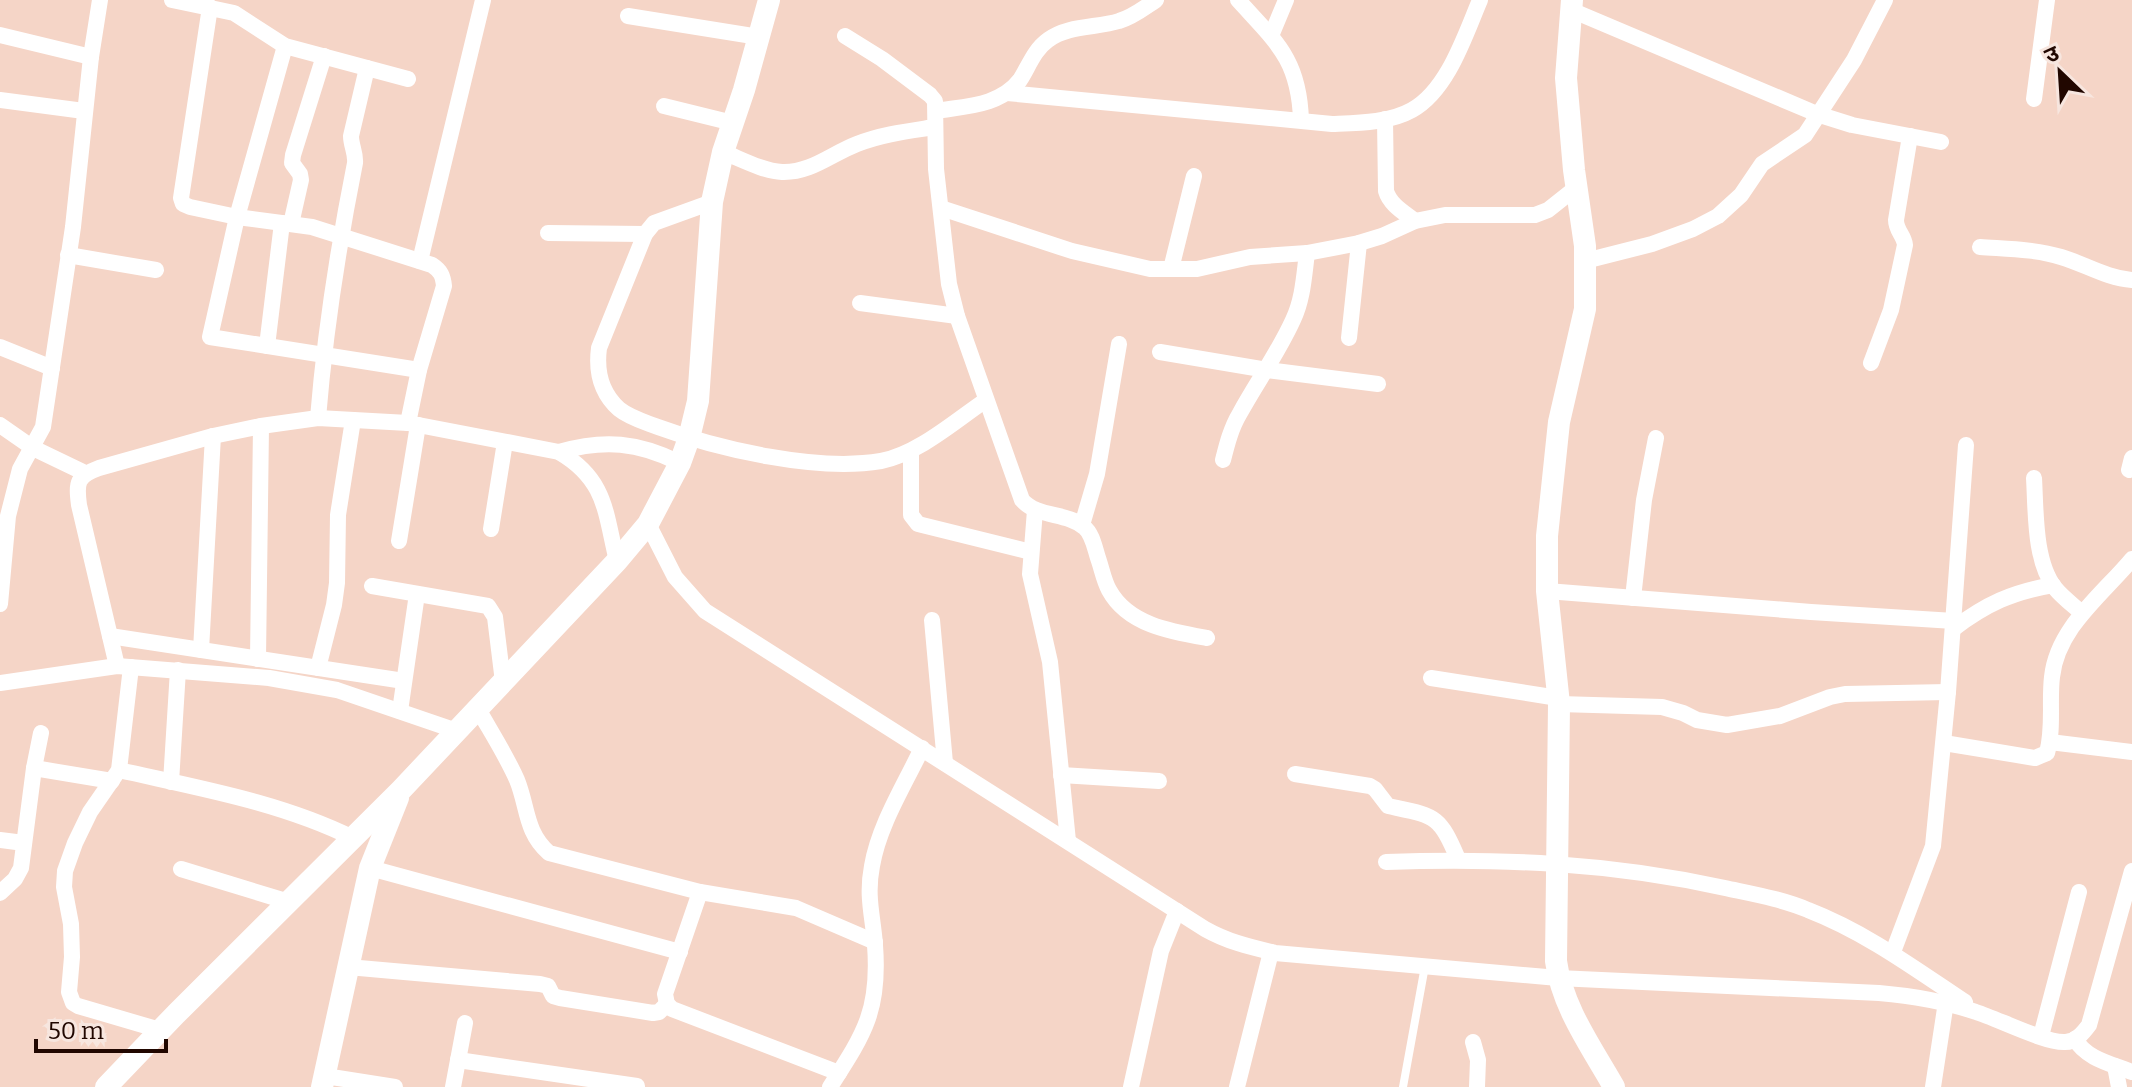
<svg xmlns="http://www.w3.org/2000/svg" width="2132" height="1087" viewBox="0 0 2132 1087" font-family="Bitter,'Noto Sans Devanagari',serif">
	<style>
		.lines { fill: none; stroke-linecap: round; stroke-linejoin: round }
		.lane { stroke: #fff; stroke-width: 8 }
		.street { stroke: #fff; stroke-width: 16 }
		.secondary { stroke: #fff; stroke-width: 22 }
	</style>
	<rect width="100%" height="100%" fill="#f5d5c7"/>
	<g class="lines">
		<path class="lane" d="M1403,1087L1425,966"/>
		<g class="street">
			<path d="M172,0L234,13L285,46L408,79"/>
			<path d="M1238,0C1276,42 1299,59 1301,120"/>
			<path d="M210,7L181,198L183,204L190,207L237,217L312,227L432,265C441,271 443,276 444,286L419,370L408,423"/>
			<path d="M1571,10L1817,114L1852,125L1941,142"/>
			<path d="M628,16L759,37"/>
			<path d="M0,35L91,57"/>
			<path d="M845,36L882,59L930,95L935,101L936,169L949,284L957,316L1022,500C1038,518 1066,512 1084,527C1093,534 1095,550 1099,561C1102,570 1104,581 1109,590C1128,625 1172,632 1207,638"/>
			<path d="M1271,36L1286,0"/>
			<path d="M285,46L237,217L210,337L419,370"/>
			<path d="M1007,93L1332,124C1357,123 1389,123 1412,110C1448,90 1465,35 1480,0"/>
			<path d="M2034,99L2047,0"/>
			<path d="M0,100L84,111"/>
			<path d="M664,106L733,123"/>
			<path d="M936,111C966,106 1000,106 1020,80C1029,66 1034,50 1048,40C1068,25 1097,28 1119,21C1133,17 1144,8 1156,0"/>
			<path d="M1385,119L1386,191C1390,205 1405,213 1415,221"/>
			<path d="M723,152C741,159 763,171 782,172C811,173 831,154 857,144C882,134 909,131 935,127"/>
			<path d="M712,202L654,223L645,234L599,348C596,371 600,392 619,409C630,418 645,422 658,427C718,449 817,472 881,461C918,454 955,421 986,400"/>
			<path d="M941,208L1072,251L1150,269H1197L1250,257L1307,253L1359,243L1382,236L1415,221L1445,215H1535L1548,210L1577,187"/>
			<path d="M291,224L301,180L300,174L292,163L293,155L324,56"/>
			<path d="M548,233L645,234"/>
			<path d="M1980,247C2007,249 2035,249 2061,257C2085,264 2106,278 2132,280"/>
			<path d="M68,255L156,270"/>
			<path d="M420,261L483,0"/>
			<path d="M1585,261L1652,244L1693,229L1718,216L1741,195L1762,164L1805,135L1854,60L1885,0"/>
			<path d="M1171,269L1194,176"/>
			<path d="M860,303L957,316"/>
			<path d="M1349,338L1359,243"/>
			<path d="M267,346L282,223"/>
			<path d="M0,347L52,368"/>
			<path d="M1160,352L1267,370L1378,384"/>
			<path d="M1871,363L1891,310L1905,245C1904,235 1896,231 1896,220L1910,136"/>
			<path d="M318,418C325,332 338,248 355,163C356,153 351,146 351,136L367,68"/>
			<path d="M0,425L33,448L85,473"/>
			<path d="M911,451V515L918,524L1031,552"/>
			<path d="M559,452C604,439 638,442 680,463"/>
			<path d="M1223,460C1227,444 1231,428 1240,413C1257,382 1278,353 1293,320C1303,299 1304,276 1307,253"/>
			<path d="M2129,470L2132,458"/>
			<path d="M2034,478C2036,511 2034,561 2055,588C2062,597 2073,605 2082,613"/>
			<path d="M1035,510L1030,574L1050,662L1068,841"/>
			<path d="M648,524L675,577L705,611L1205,929C1228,942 1250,947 1275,953L1558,978L1879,993C1913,996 1944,1001 1976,1012C1998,1019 2045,1043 2065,1042C2076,1042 2083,1033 2089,1025L2132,871"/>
			<path d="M1082,525L1097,474L1119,344"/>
			<path d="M491,529L505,442"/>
			<path d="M399,541L418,425"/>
			<path d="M372,586L488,606L495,617L503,682"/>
			<path d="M1547,591L1811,612L1954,621"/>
			<path d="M1633,598L1644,500L1656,438"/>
			<path d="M0,604L8,516L20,469L43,427L73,227L91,57L100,0"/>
			<path d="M932,620L945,763"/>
			<path d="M1953,629C1986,604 2012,592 2053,585"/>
			<path d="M110,636L404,681"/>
			<path d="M201,650L213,436"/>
			<path d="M258,659L261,426"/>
			<path d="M117,666L79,505C76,482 77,476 99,468L213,436L261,426L318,418L408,423L559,452C607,480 605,513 617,561"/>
			<path d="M131,667L119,770L90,812L75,843L65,871L64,887L71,924L72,957L69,992L73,1003L78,1006L160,1030"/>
			<path d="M318,668L334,605L337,583L338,515L353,420"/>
			<path d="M1431,678L1558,698"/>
			<path d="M0,683L117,666L269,678L337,690L457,731"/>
			<path d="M1559,704L1662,707L1683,713L1697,720L1727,725L1780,716L1830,697L1845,694L1948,692"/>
			<path d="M478,709C491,732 506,755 517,780C528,807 525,832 549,853L700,892L796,908L875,942"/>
			<path d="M400,711L417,594"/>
			<path d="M2050,742L2132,752"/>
			<path d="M1944,743L2035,758L2047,753C2054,728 2049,702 2052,677C2057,628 2102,595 2132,559"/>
			<path d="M34,768L112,781"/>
			<path d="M119,770C198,788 280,802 353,838"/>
			<path d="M1295,774L1370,786L1375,789L1388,806C1435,816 1439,814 1458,859"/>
			<path d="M1061,775L1159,781"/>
			<path d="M171,782L178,670"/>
			<path d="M0,840L24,843"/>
			<path d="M1386,862C1502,858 1612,863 1725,888C1753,894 1782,899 1808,910C1865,932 1914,968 1965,1002"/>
			<path d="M370,868L680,952"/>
			<path d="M181,869L289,902"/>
			<path d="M700,892L665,994L667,1004L672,1009L839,1073"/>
			<path d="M0,893L15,879L21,868L34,768L41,733"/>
			<path d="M1893,952L1933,846L1948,692L1966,445"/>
			<path d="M348,967L540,984L548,986L553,996L560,998L653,1013L659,1012L667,1004"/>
			<path d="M2041,1036L2079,892"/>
			<path d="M2075,1039C2086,1059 2112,1064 2132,1072"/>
			<path d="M1473,1042L1478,1060L1477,1087"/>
			<path d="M458,1060L637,1086"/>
			<path d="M2115,1066L2119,1087"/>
			<path d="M325,1076L395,1087"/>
			<path d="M453,1087L465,1023"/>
			<path d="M830,1087C864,1034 880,1011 875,945C873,916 866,897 872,866C879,825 904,786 922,748"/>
			<path d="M1131,1087L1161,951L1177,911"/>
			<path d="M1237,1087L1271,952"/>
			<path d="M1933,1087L1946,1002"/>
		</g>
		<g class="secondary">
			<path d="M1572,0L1566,78L1574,170L1585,246V309L1559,422L1547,536V591L1559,704L1556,961C1562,1007 1592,1048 1614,1087"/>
			<path d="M106,1087L176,1014L401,790L617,561L648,524L680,463L689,438L698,401L712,202L723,152L744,90L769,0"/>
			<path d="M322,1087L370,868L398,798"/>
		</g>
	</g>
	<g transform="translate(2060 72) rotate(335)" stroke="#f7e6df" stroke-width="6" paint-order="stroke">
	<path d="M0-6L14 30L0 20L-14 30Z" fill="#210700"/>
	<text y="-12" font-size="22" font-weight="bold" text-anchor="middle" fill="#210700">उ</text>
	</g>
	<path d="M36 1039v12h130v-12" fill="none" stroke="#210700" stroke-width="4"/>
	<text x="48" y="1039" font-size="24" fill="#210700" stroke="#f7e6df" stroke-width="6" paint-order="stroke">50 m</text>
</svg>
